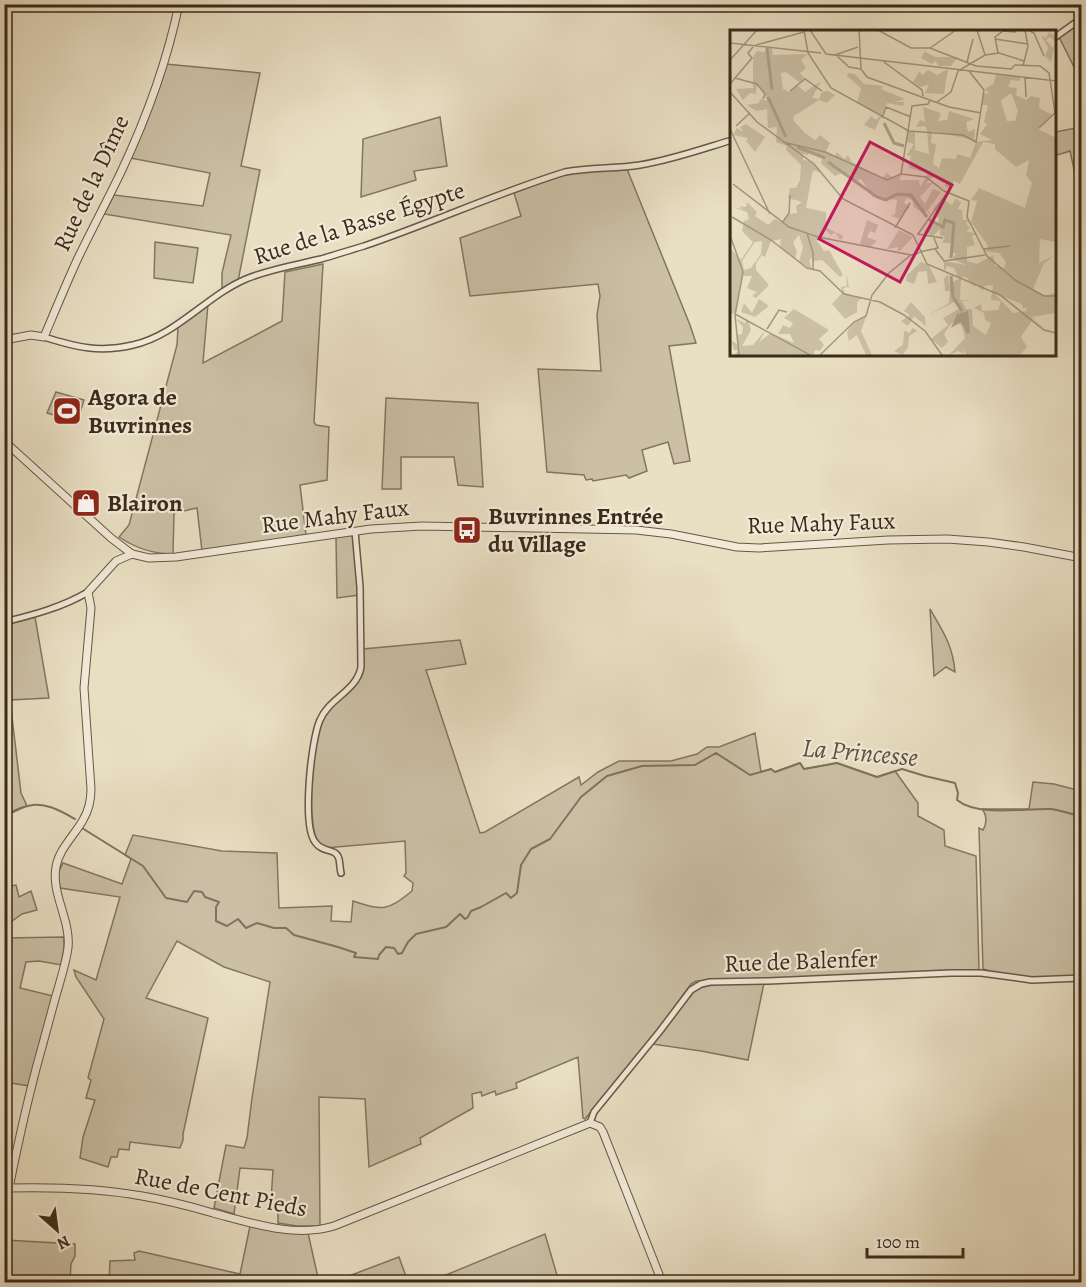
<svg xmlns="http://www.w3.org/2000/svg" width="1086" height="1287" viewBox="0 0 1086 1287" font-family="Alegreya,serif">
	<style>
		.green { fill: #cbc0a6; stroke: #837660; stroke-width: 1.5 }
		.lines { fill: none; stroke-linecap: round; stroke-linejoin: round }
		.stream { stroke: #80725d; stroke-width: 2 }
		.minor-casing { stroke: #665844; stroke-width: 8 }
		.tertiary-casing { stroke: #665844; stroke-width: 9 }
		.minor { stroke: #f1ead8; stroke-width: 5 }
		.tertiary { stroke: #f1ead8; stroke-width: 7 }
		.labels { text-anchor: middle; stroke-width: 4.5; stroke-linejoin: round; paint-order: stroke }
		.street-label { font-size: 24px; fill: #3b2b1a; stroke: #f1ead8 }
		.poi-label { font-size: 24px; font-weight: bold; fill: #3b2b1a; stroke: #f1ead8; text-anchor: start }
		.water-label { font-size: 26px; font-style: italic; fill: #5e4f3c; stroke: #f1ead8 }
		.inset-river { fill: none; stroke: #aea28a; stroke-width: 3 }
		.inset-road { fill: none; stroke: #a3977f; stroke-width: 1.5 }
		.view { fill: #c2185b; fill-opacity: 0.15; stroke: #c2185b; stroke-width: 3 }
		.inset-edge { fill: none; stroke: #3b2b1a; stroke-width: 3 }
	</style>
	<rect width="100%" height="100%" fill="#e9dfc3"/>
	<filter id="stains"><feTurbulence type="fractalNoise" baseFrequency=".00333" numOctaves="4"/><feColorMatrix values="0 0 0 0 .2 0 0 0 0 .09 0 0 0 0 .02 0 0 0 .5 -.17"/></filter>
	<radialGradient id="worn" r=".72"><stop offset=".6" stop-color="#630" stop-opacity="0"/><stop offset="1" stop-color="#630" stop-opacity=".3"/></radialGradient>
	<g class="green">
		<path d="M1081,21V73L1078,75L1059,37Z"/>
		<path d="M165,64L260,73L241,166L260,170L238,281L222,290V273L231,235L104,214L114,195L203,206L210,173L130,158Z"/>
		<path d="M440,117L447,166L414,171L416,180L361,197L363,139Z"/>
		<path d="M1081,127H1082L1081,201L1070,151L1054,156L1055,132Z"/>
		<path d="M627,169L690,325L696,343L669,346L690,461L674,464L668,442L642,450L647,471L629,478L626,475L593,481L592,479L586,480L584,475L547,472L538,369L601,371L597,315L600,296L598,284L470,296L460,238L521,216L514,193L550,179L575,172Z"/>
		<path d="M155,242L198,248L193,283L154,278Z"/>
		<path d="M323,264L314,422L316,425L329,427L327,480L300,485L306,535L202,551L197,508L174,513L173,554C153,554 137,549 119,537L129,525L177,345L178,327L208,304L203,363L282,321L285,272Z"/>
		<path d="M56,392L84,400L77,422L47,413Z"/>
		<path d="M386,398L478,403L483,487L458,485L454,457H401V489H382Z"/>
		<path d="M350,535L354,538L359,595L337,598L336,537Z"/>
		<path d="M930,609C943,631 953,646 955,672L946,667L934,676Z"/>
		<path d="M35,617L49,698L10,700L21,793L27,806L5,816V625Z"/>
		<path d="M460,640L466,664L426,670L480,833L485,832L579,777L581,785L598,772L619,761H671L697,754L707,747H719L755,733L761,772L771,769L775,772L800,763L804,769L837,763L877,777L895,771L918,803V816L944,830L945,846L976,856L979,969L978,971L696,981L691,984L651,1039L585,1119L583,1118L578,1057L516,1083L517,1088L496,1095L495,1091L482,1096L481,1092L472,1094L473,1108L420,1138L421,1144L369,1167L365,1099L319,1097L320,1226H297L278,1223V1201L271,1200L273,1170L240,1168L234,1214L214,1208L226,1145L244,1148L247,1138L252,1098L270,982L224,967L177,941L146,998L208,1018L183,1134V1140L180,1148L130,1142L129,1150L119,1149L117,1157H111L108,1167L80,1158L83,1137L95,1100L86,1098L91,1080L88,1078L104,1019L76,977L74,970L96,980L120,897L60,888L58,873L63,863L122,884L131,859L125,855L133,835L222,851L277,853L279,908L332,906L331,921L351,922L353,901C384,911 387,911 412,891L413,883L404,876L406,873L405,841L325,848C320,846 315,841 313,835C306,814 312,736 323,717C332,702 354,692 361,677C364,668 363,658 363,649Z"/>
		<path d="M1033,782L1054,784L1081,791V977C1048,978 1015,980 983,969L979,828L983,830C987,824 987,815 982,809H1029Z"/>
		<path d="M16,885L19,897L31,891L37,910L22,914L5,926V887Z"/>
		<path d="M64,937V949L61,965L39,961L26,962L20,988L53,996L29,1086L5,1082L4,938Z"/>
		<path d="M764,983L748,1060L701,1051L652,1044L692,992C712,980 742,983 764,983Z"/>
		<path d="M250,1226L308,1233L319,1282H109L110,1261L135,1260L134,1253L139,1251L240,1274Z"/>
		<path d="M545,1234L559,1282H429Z"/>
		<path d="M5,1240L75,1244V1256L71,1264L70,1282H5Z"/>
		<path d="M399,1257L408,1282H333Z"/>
	</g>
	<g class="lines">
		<g class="stream">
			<path d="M4,816C12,812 20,807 28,806C44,801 61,811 75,819"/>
			<path d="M82,828L143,866L166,898L187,902L194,891L202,892L205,897L219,902L216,907V921L227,926L238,919L246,928L257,923L274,928H286L294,935L338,947L356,953L354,957L378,959L379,955L386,947L394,948L398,954L402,953L408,942L416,934L446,927L460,914L465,919L468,917L471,911L481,907L506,893L511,898L517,893L521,865L531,849L550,839L581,797L607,776L642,766L695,765L716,753L750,775L771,769L775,772L800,763L804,769L837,763L877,777L902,769L925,776L955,783L958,793L957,800C978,817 1024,808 1050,809C1061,810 1071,814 1082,817"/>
		</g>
		<g class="minor-casing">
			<g id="minor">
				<path d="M1054,38L1082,18"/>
				<path d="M44,337C76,347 99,353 133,345C177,335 206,296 246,279C270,269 296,265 321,259C335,255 350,250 364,246C432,223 497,193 565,172C590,167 615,169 640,165C671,160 702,149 732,140"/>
				<path d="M4,622C33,615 63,607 88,592"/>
				<path d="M341,873C340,869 340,864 339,859C336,847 323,854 315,842C302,825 311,740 320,720C329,698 357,691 361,667L360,587L355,531"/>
				<path d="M590,1123L594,1112L660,1031L691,990L701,984L710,982L768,981L951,973H981L1032,980L1082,978"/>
			</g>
		</g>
		<g class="tertiary-casing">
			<g id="tertiary">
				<path d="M4,340L31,335L44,337C55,311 66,284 78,258C92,229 107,201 121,172C146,119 167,62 179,4"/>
				<path d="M4,441L111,538L132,554L149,558L176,557L371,529L422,526L636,530L671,534L737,547L759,548L888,540L947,539L988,542L1024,547L1082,558"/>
				<path d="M132,554L116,561L88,592L91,608L84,688L91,789C91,800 89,810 83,820C74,836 59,849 56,867C51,894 71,920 68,948C66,963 61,978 57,992C51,1013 46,1033 40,1054C28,1098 18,1143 9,1188C53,1187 98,1188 142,1196C166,1200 189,1206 213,1213C251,1223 295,1238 334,1226L590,1123L600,1127L603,1132L662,1282"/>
			</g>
		</g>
		<use href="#minor" class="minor"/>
		<use href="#tertiary" class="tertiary"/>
	</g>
	<defs>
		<g id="stadium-square" transform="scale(1.5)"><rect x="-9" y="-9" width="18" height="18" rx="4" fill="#8f2418" stroke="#f1ead8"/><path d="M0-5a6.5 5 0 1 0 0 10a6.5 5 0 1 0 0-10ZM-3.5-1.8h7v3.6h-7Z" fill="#fff"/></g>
		<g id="shop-square" transform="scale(1.5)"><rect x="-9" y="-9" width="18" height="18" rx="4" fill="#8f2418" stroke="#f1ead8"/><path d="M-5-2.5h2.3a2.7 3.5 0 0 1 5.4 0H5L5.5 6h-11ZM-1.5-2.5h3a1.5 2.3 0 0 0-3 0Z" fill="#fff"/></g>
		<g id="bus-square" transform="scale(1.5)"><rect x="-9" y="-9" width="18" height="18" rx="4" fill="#8f2418" stroke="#f1ead8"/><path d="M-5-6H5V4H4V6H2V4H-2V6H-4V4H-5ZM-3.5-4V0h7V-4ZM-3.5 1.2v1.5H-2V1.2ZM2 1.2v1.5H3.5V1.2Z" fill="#fff"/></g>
	</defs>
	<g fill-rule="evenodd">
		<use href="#stadium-square" x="67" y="411"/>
		<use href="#shop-square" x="86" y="503"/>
		<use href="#bus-square" x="467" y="530"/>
	</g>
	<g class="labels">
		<g class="street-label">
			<text transform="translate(91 183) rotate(-65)" y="8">Rue de la Dîme</text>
			<text transform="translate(359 223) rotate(-18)" y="8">Rue de la Basse Égypte</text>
			<text transform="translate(335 516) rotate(-7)" y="8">Rue Mahy Faux</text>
			<text transform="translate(821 523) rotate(-2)" y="8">Rue Mahy Faux</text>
			<text transform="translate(801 961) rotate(-2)" y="8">Rue de Balenfer</text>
			<text transform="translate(221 1192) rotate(11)" y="8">Rue de Cent Pieds</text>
		</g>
		<g class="poi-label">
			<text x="88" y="405">Agora de<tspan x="88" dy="28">Buvrinnes</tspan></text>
			<text x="107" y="511">Blairon</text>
			<text x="488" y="524">Buvrinnes Entrée<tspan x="488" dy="28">du Village</tspan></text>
		</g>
		<g class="water-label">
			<text transform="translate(860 752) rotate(5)" y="9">La Princesse</text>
		</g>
	</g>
	<g transform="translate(730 30)">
		<rect width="326" height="326" fill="#e9dfc3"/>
		<path d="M319,2L325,6V11L320,7L316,10L323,18L325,14L321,32L315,26L318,18L311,5L316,8ZM36,18H42L43,25L78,24L71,30L76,38L70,43L75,49L69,52L56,42L51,43L53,59L59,62L67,55L75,62L91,51L82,68L89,69L92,62L98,61L105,65L97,73L89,70L64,86L63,90L75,103L85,110L90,105L100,113L96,121L105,126L107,122L114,129L118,125L122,132L152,148L157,143L163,148L171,145L170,150H189L190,157L198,143L179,138L181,126L177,125L184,114L176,112L178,101H185V120L199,124L197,100L195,96L186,97L190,90L195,92L193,77L211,83L208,91L217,90L219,81L244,89L236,92L238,102L245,99L244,110L202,101L201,113L206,114L203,134L209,138L212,128L226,129L227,124L240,128L246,112L262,110L250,104L257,94L254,92L258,75H252L254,64L259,63L255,59L264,53L266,45L290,47V51L281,50L278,57L287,58L286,65L296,70L301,66L310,68L309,78L323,85L308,99L326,108L325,212L310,209L309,233L325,225L314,233L303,259L314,266L325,263V283L302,287L322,307L303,289L291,307L297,317L290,325H236L233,318L234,324L228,321L219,325L235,308L232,296L225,291L220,295L214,304L218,312L212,318L201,309L218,295L213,288L229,279L224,272L195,287L196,296L184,286L175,301L179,303L183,298L187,301L179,306L178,317L173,325L164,321L173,315L174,302L178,296L171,291L180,285L174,281L181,272L195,287L219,273L220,261H215L214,249L218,244L219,253L229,249L224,238L217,236L214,241V231L236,235L223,229L226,223H223L222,213H212L215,207L210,205V199L202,207L197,202L193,204L201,191L208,194L209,188L204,184L209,182L203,179L212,169L222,175L225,169L231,172L228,179L232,180L233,190H239L236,193L240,198L236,201L246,204L242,206L245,215L237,217V231L247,234L263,225L265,236L274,238L276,232L269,223L255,221L258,216L241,192L247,171L241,170L249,158L295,178L302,153L296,145L299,130L286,137L265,119V114L253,112L230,154L224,151L220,159L215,156L216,149L213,153L204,147L199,149L197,153H203L190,167L195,174L203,159L211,162L198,180L200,185L197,181L194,184L184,177L182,170L176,168L174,173L180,177L169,189L161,186L165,184L167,170L143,167L131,149L124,152L114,142L105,146L91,133L93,128L79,122L78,125L73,124V130L80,131L91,143L84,140L82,144L76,178L96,182V198L114,206L110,210L105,202L101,205L94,199L87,211L94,221L99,220L113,245L110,247L92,230L82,231L83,226L79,231L82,239L69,232L73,217L69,205L63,212L67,222L65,228L50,217L51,209L41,211L35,227L32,225L26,233V240L39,255L26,268L22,266L27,262L17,258L22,246H13L6,283L0,284V218L11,230L23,212L12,201L14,191L19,189L17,182L3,177L13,179L9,176L16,177L17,172L27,182L25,186L38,195L45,189L52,193L59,184L67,183L66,176L72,172L58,168L60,158H66L70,150L71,135L56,120L57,116L46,112L47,97L38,98L37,79L26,81L17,75L29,73L30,69L37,71L34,62L27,55L26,64L20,63L13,70L6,59L23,58V27L27,21L35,22ZM281,63L288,81L285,91H277L271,71L268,73ZM32,211L31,224L21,238L14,240L12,231L25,212ZM231,247H236L244,257L247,253L252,261L254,256L263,255L261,270L271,271L268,280L252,281L251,274L244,278L254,283L255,290L261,293L256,305L243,296L242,279H236L232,271H244L230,270ZM264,263L292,274L293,279L297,277L296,281L283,283ZM196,19L195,22L206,27H228L221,36H209L205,31L202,34L191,28ZM218,39L214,64L195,63L199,55L190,57L183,52L189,42L193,45L198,40L207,45ZM118,43L125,44L134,54L153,56L151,59L175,69L165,72H174L173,76L157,73L145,100L134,95L141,86L146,90L150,86L127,72L131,58L117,46ZM16,94L35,107L25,122L16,111L18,108L3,105L7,98L13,102L10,97ZM137,190L148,195L145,203L140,201L137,207L147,211L140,217L130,214ZM169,200L183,207L170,221H167L169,217L157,219ZM191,232L199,235L207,252L198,254L197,241L188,242L184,254L176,251L177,245ZM116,243L119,257L113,258L115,263L132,268L127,272V282L115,289L102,274L112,263L111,257L117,256ZM29,269L39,276L25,287L11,282L14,273L22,283ZM64,279L99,300L89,309L94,315L90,321L85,320L83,325H4L9,320H4L1,310L8,315L7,305L12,304L13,297L6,289L15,293L18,289L21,300L12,316L23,315L36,299L29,312L41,303L64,313L60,304H48L53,295L60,298L63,293L54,288ZM136,287L131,301L142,325H136L127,305L119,311L117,302L123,292Z" fill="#cbc0a6" fill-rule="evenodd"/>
		<path d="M238,281L240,302L237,304L231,292L221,298L227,284Z" fill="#aea28a"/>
		<path class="inset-river" d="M37,18L42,60M38,67L56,107M154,93L164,113L174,116M67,117L95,128M98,132L147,167L156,170L167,164L181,165L197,187M198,189L213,197L215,190L224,193L221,228M221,246L223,267L232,281"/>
		<path class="inset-road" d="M74,0L78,23L101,58L179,101L233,105L246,112L254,60L239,41M80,0L96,24L326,51M129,0L131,39M148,0L181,18H200L246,36L281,39L285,35L310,36L319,43L325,83L309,98M247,0L255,25M298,0L304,3L314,26M265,9L298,14M0,13L91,23M26,15L74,2M200,18L226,0M268,23L265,7L273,1L286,2M105,25L128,17M107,26L119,37L131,39M0,30L27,0M154,32L192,60L193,66M237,32L243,9M293,36L298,16L295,0M131,39L137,47L219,77L251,83M295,47L296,67M5,48L27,54L35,64L33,69M0,54L22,28L18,23L23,17M60,61L75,49L92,61M0,62L27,92L84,134L113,169L183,205M207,72L221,62L228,41L255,25L269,23L294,31M152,88L156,77L181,87M6,96L20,83M0,99L40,184M0,109L1,208L13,242L5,285L9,325M53,112L95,122L157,150L171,144M171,144L196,147L214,161L239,171L237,187L257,226L285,250L314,266H326M171,144L182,76L198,74L200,70M3,154L59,197L88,207L181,225M2,187L41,210L77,238L90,241L114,264L150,272L174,285L195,301L212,325M52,193L59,183L60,165M165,198L180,173M77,203L83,223V240M187,204L213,208M188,204L217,163M183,205L197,234L270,265L314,300L326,303M205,219L214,231L255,225M253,219L280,216M189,222L208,218L204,208M5,284L80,325M37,299L49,280L57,282M90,325L124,292L136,286L142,265L159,243L181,225L189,223"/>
		<path class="view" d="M140,112L222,155L170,252L89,209Z"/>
		<rect width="326" height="326" class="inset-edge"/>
	</g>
	<rect width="1086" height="1287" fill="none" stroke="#e9dfc3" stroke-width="24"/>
	<rect x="6" y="6" width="1074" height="1275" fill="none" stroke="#3b2b1a" stroke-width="3"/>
	<rect x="12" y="12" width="1062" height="1263" fill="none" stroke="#3b2b1a" stroke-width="1.5"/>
	<g transform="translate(57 1230) rotate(152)" stroke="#f1ead8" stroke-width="4.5" paint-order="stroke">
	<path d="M0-4.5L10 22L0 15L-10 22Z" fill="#3b2b1a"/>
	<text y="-9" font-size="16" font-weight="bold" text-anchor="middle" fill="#3b2b1a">N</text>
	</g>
	<path d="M867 1248v9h96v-9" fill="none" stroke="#3b2b1a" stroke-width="3"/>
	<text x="876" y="1248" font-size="18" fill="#3b2b1a" stroke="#f1ead8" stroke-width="4.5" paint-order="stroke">100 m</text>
	<rect width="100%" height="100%" filter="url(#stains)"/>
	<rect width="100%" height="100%" fill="url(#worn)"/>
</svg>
